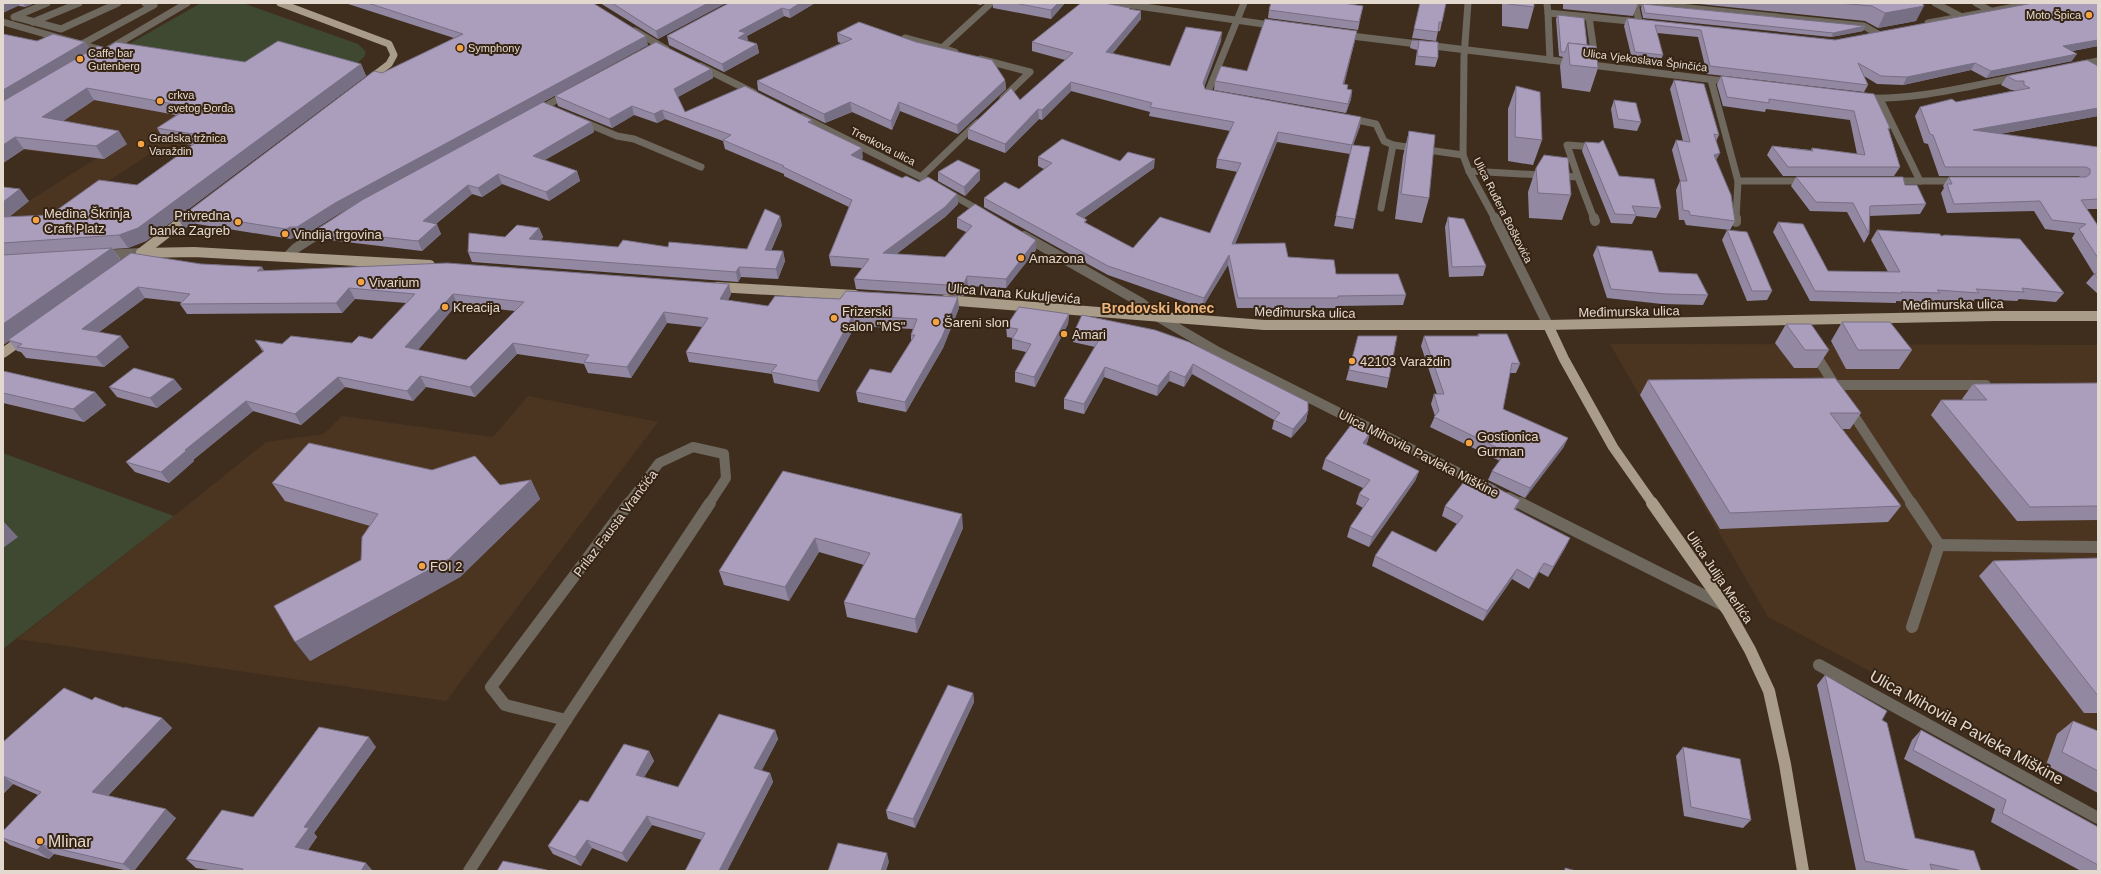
<svg xmlns="http://www.w3.org/2000/svg" width="2101" height="874" viewBox="0 0 2101 874" font-family="Helvetica,sans-serif">
	<style>
		.built { fill: #4b3521 }
		.green { fill: #3f4831 }
		.lines { fill: none; stroke-linecap: round; stroke-linejoin: round }
		.minor-far2 { stroke: #6e685e; stroke-width: 7 }
		.minor-far1 { stroke: #6e685e; stroke-width: 10 }
		.minor { stroke: #6e685e; stroke-width: 12 }
		.major-far2 { stroke: #a99c89; stroke-width: 7 }
		.major-far1 { stroke: #a99c89; stroke-width: 10 }
		.major { stroke: #a99c89; stroke-width: 12 }
		.wall { fill: #9288a2; fill-rule: evenodd }
		.shaded-wall { fill: #776f84 }
		.building { fill: #aa9ebc; stroke: #776f84; fill-rule: evenodd }
		.poi-dot { fill: #f4a344; stroke: #352414; stroke-width: 1.5 }
		.labels { text-anchor: middle; stroke-width: 4; stroke-linejoin: round; paint-order: stroke }
		.far-poi-label { font-size: 11px; fill: #e4d9cf; stroke: #352414; text-anchor: start }
		.far-street-label { font-size: 11px; fill: #e4d9cf; stroke: #352414 }
		.poi-label { font-size: 13px; fill: #e4d9cf; stroke: #352414; text-anchor: start }
		.street-label { font-size: 13px; fill: #e4d9cf; stroke: #352414 }
		.neighbourhood-label { font-size: 14px; font-weight: bold; fill: #eeb67b; stroke: #352414 }
		.near-street-label { font-size: 16px; fill: #e4d9cf; stroke: #352414 }
		.near-poi-label { font-size: 16px; fill: #e4d9cf; stroke: #352414; text-anchor: start }
	</style>
	<rect width="100%" height="100%" fill="#3f2e1e"/>
	<g class="built">
		<path d="M129,44L264,66L231,161L154,151L36,229L3,222L29,201L97,158L20,150L31,104Z"/>
		<path d="M1610,344L2098,345V793L1768,617Z"/>
		<path d="M528,396L658,422L446,701L17,639L174,516L266,442L324,434L342,416L493,437Z"/>
	</g>
	<g class="green">
		<path d="M201,3H243L358,44L366,52L364,57L348,71L264,66L129,44Z"/>
		<path d="M3,453L174,516L3,649Z"/>
	</g>
	<g class="lines">
		<g class="minor-far2">
			<path d="M1117,3L1277,26"/>
			<path d="M1468,3L1464,57L1463,155L1469,171L1495,219"/>
			<path d="M1547,3L1548,13L1589,17"/>
			<path d="M1635,3L1639,22"/>
			<path d="M1640,3L1864,26L1878,34"/>
			<path d="M1935,3L1960,16"/>
			<path d="M1976,3L1991,11"/>
			<path d="M1548,13L1550,60"/>
			<path d="M14,17L47,3"/>
			<path d="M16,17L61,29L118,3"/>
			<path d="M3,22L105,51"/>
			<path d="M33,22L79,3"/>
			<path d="M1928,23L2036,3"/>
			<path d="M635,31L666,49"/>
			<path d="M1343,35L1732,82"/>
			<path d="M905,38L942,48"/>
			<path d="M82,44L154,5L145,3"/>
			<path d="M109,49L187,3"/>
			<path d="M955,52L942,48L991,3"/>
			<path d="M980,59L1030,72L1003,98"/>
			<path d="M1595,59L1589,17L1639,22"/>
			<path d="M2078,65L2098,61"/>
			<path d="M700,66L754,93"/>
			<path d="M1711,80L1738,181H1807"/>
			<path d="M1214,95L1207,94L1244,3"/>
			<path d="M1863,98C1917,100 1965,87 2017,77"/>
			<path d="M1880,99L1920,181"/>
			<path d="M537,111L567,94"/>
			<path d="M802,117L921,177L984,213"/>
			<path d="M1348,118L1376,124L1384,141L1393,145L1463,155"/>
			<path d="M579,120L617,136L634,139L701,167"/>
			<path d="M1469,171L1578,177L1594,219"/>
			<path d="M921,177L977,123"/>
			<path d="M1578,177L1567,145L1595,147"/>
			<path d="M1891,181H1959"/>
			<path d="M1381,208L1393,145"/>
			<path d="M1736,219L1738,181"/>
		</g>
		<g class="minor-far1">
			<path d="M1495,218L1548,325"/>
			<path d="M1594,218L1595,221"/>
			<path d="M1736,222V218"/>
			<path d="M1024,236L1140,302L1160,318L1218,352L1493,490"/>
			<path d="M103,255L141,253"/>
			<path d="M287,257L296,248L329,227"/>
			<path d="M1814,352L1837,389"/>
			<path d="M1828,385H1986"/>
			<path d="M1849,408L1912,504"/>
			<path d="M1508,497L1522,504"/>
			<path d="M628,504L659,463L693,447L724,454L726,478L709,504"/>
		</g>
		<g class="minor">
			<path d="M1520,503L1723,605"/>
			<path d="M1911,503L1939,545L1912,627"/>
			<path d="M1939,545L2098,547"/>
			<path d="M1819,665L2098,818"/>
			<path d="M566,720L505,705L491,687L629,503"/>
			<path d="M566,720L710,503"/>
			<path d="M469,871L566,720"/>
		</g>
		<g class="major-far2">
			<path d="M280,3L389,44L394,55L389,64L368,80"/>
			<path d="M184,219L191,214"/>
		</g>
		<g class="major-far1">
			<path d="M141,253L194,252L430,265"/>
			<path d="M141,253L186,218"/>
			<path d="M717,287L855,295"/>
			<path d="M945,300L1264,325H1548L1995,316H2098"/>
			<path d="M1548,325L1564,359L1613,447L1653,504"/>
			<path d="M3,353L24,338"/>
		</g>
		<path class="major" d="M1652,503L1728,611L1750,650L1769,691L1785,764L1803,871"/>
	</g>
	<g class="wall">
		<path d="M3,3H35L25,7Z"/>
		<path d="M345,3H593L648,45L483,135L591,122L594,132L545,160L577,171L580,181L549,201L502,184L482,197L472,194L436,224L441,234L422,251L321,239L316,230L353,205L340,213L302,237L296,236L291,239L197,224L184,228L178,219L382,73L454,38Z"/>
		<path d="M600,3H726L658,39Z"/>
		<path d="M729,3H815L790,18L784,16L747,36L748,41L757,44L759,53L724,72L669,45L667,36Z"/>
		<path d="M971,3H984L981,5Z"/>
		<path d="M993,3H1065L1051,19L993,8Z"/>
		<path d="M1420,3L1442,22L1440,31H1438L1436,41L1412,38Z"/>
		<path d="M1502,3H1534V7L1528,29L1502,26Z"/>
		<path d="M1563,3H1638L1633,16L1563,9Z"/>
		<path d="M1689,3H1922L1916,21L1878,28L1865,21Z"/>
		<path d="M2098,3V46L2072,51V61L1986,78L1971,70L1903,85L1877,84L1864,76L1868,85L1864,92L1707,74L1698,37L1657,33L1663,55L1660,62L1632,59L1624,26L1627,18L1835,40Z"/>
		<path d="M1643,4L1865,26L1863,31L1831,37L1643,18L1641,8Z"/>
		<path d="M1363,6L1358,30L1268,18L1269,10Z"/>
		<path d="M1130,9L1141,11V19L1112,54L1170,66L1221,41L1204,87L1205,89L1361,117L1360,126L1353,145L1370,147L1353,229L1334,226L1350,154L1277,142L1235,244L1288,257L1336,274L1406,295L1403,305L1337,306L1336,308H1237L1228,265L1202,308L1108,275L984,207V198L1019,189L1044,169L1038,166V157L1120,161L1154,168L1084,218L1086,223L1133,248L1210,233L1238,172L1216,168L1217,159L1230,131L1149,116L1150,112L1071,91L1042,120L1039,119L1005,153L968,139V129L1020,100L1065,60L1032,51V42Z"/>
		<path d="M1558,15L1587,45L1598,68L1590,92L1562,88L1560,66L1563,57L1559,56L1556,19Z"/>
		<path d="M837,33L1005,80L1006,89L958,134L900,111L892,130L852,112L825,123L758,90L757,81L841,43L838,42Z"/>
		<path d="M3,34L37,41L85,42L90,50L106,48L245,62L361,64L366,76L146,241L128,248L113,249L121,260L262,267L264,271L729,284L731,294L728,300L768,306L959,308L943,348L906,412L858,402L856,392L891,373L911,341V335L913,329L855,326L819,392L774,383L772,374L689,362L686,352L702,327L667,323L631,378L588,373L584,364L517,354L475,397L426,387L413,401L345,387L301,425L253,411L193,460L194,461L169,483L135,472L126,462L263,352L255,340L282,344L352,343L372,339L406,303L355,299L342,313L187,314L180,304L181,302L145,298L99,332L129,347L104,367L26,358L21,352L17,351L9,341L3,345V187L29,201L9,217L50,215L137,185L192,145L164,140L157,128L176,115L94,100L63,121L127,144L104,159L24,149L3,163ZM457,304L515,311L466,360L418,350Z"/>
		<path d="M1355,40L1344,84L1347,89L1352,90L1351,99L1346,113L1214,90L1215,81L1247,71Z"/>
		<path d="M1412,40L1438,42V58L1435,67L1415,65L1417,50L1410,48Z"/>
		<path d="M2087,60L2098,116L1999,134L2098,147V209H2087L2098,226V294L2086,283L2094,274L2072,238L2075,233L2045,229L2034,211L1947,213L1941,193L1944,188L1943,186L1949,177H2080L2079,176H1939L1928,144L1924,143L1915,116L1920,107L1956,102L2017,90H2011L2001,85L2007,76Z"/>
		<path d="M711,69L713,78L678,97L685,112L813,124L863,158L861,159L902,178L919,182L957,194L958,204L945,217L896,254L945,257L966,232L957,228V218L1036,250L1006,288L968,286L964,296L856,289L854,279L862,268L831,266L829,256L849,207L784,176V174L725,149L723,141L665,119L657,123L634,115L612,128L558,106L555,96Z"/>
		<path d="M1721,76L1874,94L1890,128L1889,130L1900,167L1894,176H1783L1767,155L1772,146L1811,150L1812,148L1857,154L1850,120L1766,109L1765,112L1723,106L1717,85Z"/>
		<path d="M1674,80L1719,135L1716,141L1720,153L1716,160L1735,221L1730,230L1686,225L1684,220H1679L1676,190L1680,181L1672,150L1676,140L1683,141L1670,89Z"/>
		<path d="M1516,86L1542,140L1533,165L1508,161V109Z"/>
		<path d="M1614,100L1641,122L1637,131L1614,128L1611,109Z"/>
		<path d="M1409,131L1429,198L1422,223L1395,219L1403,156Z"/>
		<path d="M1585,142L1619,176L1661,208L1656,218L1636,216L1632,224L1611,223L1582,151Z"/>
		<path d="M1536,168L1571,195L1562,220L1529,218L1528,192Z"/>
		<path d="M938,172L980,180L965,196L938,181Z"/>
		<path d="M1796,177L1905,185L1926,204L1920,214L1869,216V234L1864,243L1847,212L1810,211L1791,186Z"/>
		<path d="M1448,217L1486,266L1483,276L1449,277L1445,227Z"/>
		<path d="M1778,222L1828,271L1888,272L1871,240L1877,230L1941,236L2064,293L2056,302L2019,299L2017,301L1975,299L1972,303L1935,300L1933,303L1896,301V303L1810,301L1773,232Z"/>
		<path d="M782,225L771,251H783L785,261L778,279L741,277L738,282L472,262L468,252L505,237L539,228L543,237L541,240L618,247H668L747,249Z"/>
		<path d="M1727,230L1772,291L1767,300L1747,301L1722,240Z"/>
		<path d="M1597,246L1659,272L1708,295L1703,305L1662,304L1607,298L1593,255Z"/>
		<path d="M1069,314L1068,324L1035,387L1015,382V372L1026,352L1012,349V339L1013,338L1007,337L1006,327Z"/>
		<path d="M1082,315L1308,411L1306,421L1291,438L1272,429L1274,420L1192,374L1184,387L1169,381L1157,396L1104,377L1084,414L1064,409V399L1095,347L1073,342L1074,332Z"/>
		<path d="M1842,322L1912,350L1899,369H1846L1831,341Z"/>
		<path d="M1786,324L1829,350L1817,368H1794L1775,343Z"/>
		<path d="M1478,334L1520,364L1516,373H1510L1503,409L1568,438L1563,448L1525,498L1488,480L1492,471L1500,461L1430,427L1435,416L1431,404L1434,394H1437L1421,346L1424,336H1477Z"/>
		<path d="M1358,336L1389,378L1387,388L1346,380Z"/>
		<path d="M3,371L95,392L106,405L84,422L3,403Z"/>
		<path d="M174,379L182,389L157,408L117,397L109,387Z"/>
		<path d="M1648,380L1861,413L1850,429H1842L1901,506L1888,522L1720,529L1640,395Z"/>
		<path d="M2098,383V520L2017,521L1931,415L1941,400H1963L1962,399L1973,384Z"/>
		<path d="M1370,433L1367,443L1366,445L1419,471L1415,481L1369,547L1347,537L1350,527L1363,508L1356,504L1359,494L1363,488L1322,469L1325,459Z"/>
		<path d="M783,471L963,528L917,633L847,617L844,602L864,565L819,552L789,601L724,585L719,571Z"/>
		<path d="M531,480L540,499L460,577L310,661L361,560L370,526L285,501L272,483L500,485Z"/>
		<path d="M1445,506L1516,510L1570,538L1565,548L1548,577L1539,572L1529,589L1512,579L1483,621L1372,566L1375,556L1436,552L1457,524L1442,516Z"/>
		<path d="M2098,558V713H2084L1979,576L1993,561Z"/>
		<path d="M1825,675L1882,720L1915,838L1981,871H1861L1856,870L1817,685Z"/>
		<path d="M973,693L974,702L915,828L888,819L886,811Z"/>
		<path d="M124,708L162,718L172,728L108,796L176,818L134,871H128L54,854L49,859L10,845L3,840V831L38,795L13,784L3,794V742Z"/>
		<path d="M2073,721L2098,731V793L2046,765L2057,734Z"/>
		<path d="M775,730L778,739L761,771L770,773L773,782L727,871H685L702,840L652,825L627,862L592,848L581,866L553,854L548,846L588,802L649,751L654,761L644,777L678,787Z"/>
		<path d="M1921,730L2098,827V871H2081L1991,822L1995,809L1904,759L1912,740Z"/>
		<path d="M376,747L314,833L317,837L308,850L373,871H215L196,868L186,859L253,817Z"/>
		<path d="M1683,747L1751,820L1743,828L1684,816L1676,756Z"/>
	</g>
	<g class="shaded-wall">
		<path d="M3,3H18L20,5L3,13Z"/>
		<path d="M23,3H35L25,7Z"/>
		<path d="M708,3H726L658,39L656,31Z"/>
		<path d="M800,3H815L790,18L789,10Z"/>
		<path d="M1058,3H1065L1051,19V10Z"/>
		<path d="M1924,6L1916,21L1878,28L1885,13Z"/>
		<path d="M782,8L784,16L747,36L748,42L738,38L739,31Z"/>
		<path d="M1141,11V19L1106,61V52Z"/>
		<path d="M1865,26L1863,31L1831,37L1833,33Z"/>
		<path d="M1357,31L1355,40L1342,93L1343,84Z"/>
		<path d="M1222,32L1221,41L1202,92L1203,83Z"/>
		<path d="M646,36L648,45L340,213L302,237L297,227L335,203Z"/>
		<path d="M2098,40V46L2058,54L2063,46Z"/>
		<path d="M85,42L92,54L3,107V90Z"/>
		<path d="M757,44L759,53L724,72L722,64Z"/>
		<path d="M2077,54L2072,61L1986,78L1991,71Z"/>
		<path d="M1975,63L1971,70L1903,85L1907,77Z"/>
		<path d="M361,64L366,76L146,241L128,248L119,235Z"/>
		<path d="M711,69L713,78L676,98L674,89Z"/>
		<path d="M1005,80L1006,89L958,134L957,125Z"/>
		<path d="M1071,82V91L1042,120V110Z"/>
		<path d="M87,88L94,100L50,130L42,117Z"/>
		<path d="M1352,90L1351,99L1346,113L1348,104Z"/>
		<path d="M850,102L852,112L825,123L824,114Z"/>
		<path d="M899,102L900,111L892,130L891,121Z"/>
		<path d="M632,106L634,115L612,128L609,119Z"/>
		<path d="M2098,108V116L1967,140L1973,130Z"/>
		<path d="M1038,109L1039,119L1005,153V144Z"/>
		<path d="M662,110L665,119L657,123L654,114Z"/>
		<path d="M1361,117L1360,126L1350,154L1352,145Z"/>
		<path d="M812,120L814,129L808,122Z"/>
		<path d="M591,122L594,132L536,165L533,156Z"/>
		<path d="M119,131L127,144L104,159L96,146Z"/>
		<path d="M1278,132L1277,142L1231,254L1232,244Z"/>
		<path d="M15,137L24,149L3,163V145Z"/>
		<path d="M862,148L863,158L853,164L851,155Z"/>
		<path d="M1720,153L1715,162L1714,155Z"/>
		<path d="M1155,159L1154,168L1076,224V214Z"/>
		<path d="M980,170V180L965,196L964,187Z"/>
		<path d="M577,171L580,181L549,201L546,192Z"/>
		<path d="M498,174L502,184L482,197L478,188Z"/>
		<path d="M468,185L472,194L427,231L423,221Z"/>
		<path d="M20,189L29,201L3,222V202Z"/>
		<path d="M957,194L958,204L945,217L885,263L883,253Z"/>
		<path d="M191,214L197,224L184,228L178,219Z"/>
		<path d="M780,216L782,225L767,260L765,250Z"/>
		<path d="M437,224L441,234L422,251L418,241Z"/>
		<path d="M290,227L296,236L291,239L286,229Z"/>
		<path d="M539,228L543,237L533,249L529,239Z"/>
		<path d="M1036,240V250L1006,288V279Z"/>
		<path d="M112,248L121,261L8,340L9,341L3,345V324Z"/>
		<path d="M783,251L785,261L778,279L776,269Z"/>
		<path d="M1229,255L1228,265L1202,308L1204,298Z"/>
		<path d="M262,267L268,277L257,271Z"/>
		<path d="M739,267L741,277L738,282L736,272Z"/>
		<path d="M967,276L968,286L964,296L963,286Z"/>
		<path d="M729,284L731,294L723,310L720,299Z"/>
		<path d="M138,287L145,298L90,339L82,329Z"/>
		<path d="M349,288L355,299L342,313L336,303Z"/>
		<path d="M453,294L457,304L411,358L405,347Z"/>
		<path d="M958,297L959,308L943,348L906,412L905,402Z"/>
		<path d="M664,312L667,323L631,378L627,367Z"/>
		<path d="M1069,314L1068,324L1035,387L1034,377Z"/>
		<path d="M853,315L855,326L819,392L817,381Z"/>
		<path d="M121,336L129,347L104,367L96,357Z"/>
		<path d="M513,343L517,354L475,397L470,387Z"/>
		<path d="M1193,364L1192,374L1184,387L1185,377Z"/>
		<path d="M1105,367L1104,377L1084,414V404Z"/>
		<path d="M1170,371L1169,381L1157,396L1158,386Z"/>
		<path d="M420,376L426,387L413,401L407,391Z"/>
		<path d="M338,377L345,387L301,425L295,414Z"/>
		<path d="M174,379L182,389L157,408L150,398Z"/>
		<path d="M95,392L106,405L84,422L73,409Z"/>
		<path d="M246,401L253,411L193,460L194,461L169,483L161,472L185,450Z"/>
		<path d="M1308,411L1306,421L1291,438L1293,429Z"/>
		<path d="M1370,433L1367,443L1360,453L1363,443Z"/>
		<path d="M1568,438L1563,448L1525,498L1530,488Z"/>
		<path d="M1419,471L1415,481L1369,547L1372,537Z"/>
		<path d="M531,480L540,499L460,577L310,661L295,642Z"/>
		<path d="M1520,500L1516,510L1514,509Z"/>
		<path d="M962,514L963,528L917,633L915,619Z"/>
		<path d="M4,522L18,537L3,548V523Z"/>
		<path d="M815,538L819,552L789,601L785,587Z"/>
		<path d="M1570,538L1565,548L1548,577L1553,567Z"/>
		<path d="M1544,563L1539,572L1529,589L1534,579Z"/>
		<path d="M1517,569L1512,579L1483,621L1487,611Z"/>
		<path d="M973,693L974,702L915,828L913,819Z"/>
		<path d="M162,718L172,728L103,801L92,792Z"/>
		<path d="M775,730L778,739L758,778L754,768Z"/>
		<path d="M369,737L376,747L314,833L317,837L303,856L295,847L304,827Z"/>
		<path d="M649,751L654,761L640,784L636,775Z"/>
		<path d="M770,773L773,782L727,871H719Z"/>
		<path d="M3,776L13,784L3,794Z"/>
		<path d="M166,809L176,818L134,871H132L123,864Z"/>
		<path d="M647,816L652,825L627,862L622,853Z"/>
		<path d="M587,840L592,848L581,866L575,857Z"/>
		<path d="M42,845L54,854L49,859L37,850Z"/>
		<path d="M887,853L889,862L886,871H881Z"/>
		<path d="M366,863L373,871H361Z"/>
	</g>
	<g class="building">
		<path d="M368,3H593L646,36L335,203L297,227H290L286,229L191,214L178,219L374,71L382,73L463,34Z"/>
		<path d="M612,3H708L656,31Z"/>
		<path d="M729,3H800L789,10L782,8L739,31L746,33L738,38L757,44L722,64L667,36Z"/>
		<path d="M1014,3H1058L1051,10Z"/>
		<path d="M1081,3H1104L1130,8L1129,9L1141,11L1106,52L1170,66L1186,27L1222,32L1203,83L1205,89L1361,117L1352,145L1278,132L1232,244L1285,243L1288,257L1334,260L1336,274H1398L1406,295L1338,296V298H1238L1229,255L1204,298L1108,266L984,198L1005,182L1019,189L1052,163L1038,157L1062,139L1120,161L1128,152L1155,159L1076,214L1087,220L1084,222L1133,248L1160,217L1210,233L1241,163L1217,159L1234,122L1150,107L1152,103L1071,82L1042,110L1038,109L1005,144L968,129L1011,88L1020,100L1073,53L1032,42Z"/>
		<path d="M1271,3H1343L1363,6L1359,22L1269,10Z"/>
		<path d="M1420,3H1446L1442,22H1439L1438,32L1414,29Z"/>
		<path d="M1508,3H1534V7L1508,4Z"/>
		<path d="M1838,3H1922L1924,6L1885,13L1872,6Z"/>
		<path d="M2033,3H2098V40L2063,46L2077,54L1991,71L1975,63L1907,77L1881,76L1858,63L1868,85L1710,66L1701,30L1655,25L1663,55L1635,52L1627,18L1835,40Z"/>
		<path d="M1643,4L1865,26L1833,33L1645,13Z"/>
		<path d="M1558,15L1584,18L1587,45L1568,43L1565,52H1561Z"/>
		<path d="M1265,19L1357,31L1343,84L1348,85L1347,89L1352,90L1348,104L1215,81L1221,66L1247,71Z"/>
		<path d="M859,22L916,42L992,60L1005,80L957,125L899,102L891,121L850,102L824,114L757,81L852,39L837,33Z"/>
		<path d="M3,34L37,41L53,34L85,42L3,90Z"/>
		<path d="M1412,40L1438,42V58L1417,56L1419,41Z"/>
		<path d="M278,41L361,64L138,228L119,235L3,243V217L50,215L99,180L137,185L205,136L157,128L190,107L87,88L42,117L119,131L96,146L15,137L3,145V101L98,46L106,48L116,42L245,62Z"/>
		<path d="M656,42L711,69L674,89L685,112L745,86L812,120L808,122L862,148L851,155L902,178L906,176L919,182L928,177L957,194L945,207L883,253L945,257L972,226L957,218L975,204L1036,240L1006,279L967,276L963,286L854,279L869,259L829,256L852,200L783,167L784,166L723,140L731,135L662,110L654,114L632,106L609,119L555,96Z"/>
		<path d="M1568,43L1596,46L1598,68L1570,65Z"/>
		<path d="M2087,60L2098,66V108L1973,130L2098,147V199L2081,200L2098,226V258L2079,229L2086,224L2052,220L2040,201L1954,204L1947,184H1952L1949,177H2086L2090,174V169L2086,167H1945L1933,135L1930,134L1920,107L1952,99L1956,102L2030,88L2024,85V81H2016L2007,76Z"/>
		<path d="M1721,76L1874,94L1890,128H1888L1900,167H1788L1772,146L1813,151L1812,148L1865,155L1854,111L1769,99V103L1727,97Z"/>
		<path d="M1674,80L1704,84L1719,135L1714,134L1720,153L1714,155L1731,195L1735,221L1690,215L1689,211L1683,210L1680,181H1687L1676,140L1690,142Z"/>
		<path d="M1516,86L1540,92L1542,140L1515,137Z"/>
		<path d="M1614,100L1636,103L1641,122L1618,119Z"/>
		<path d="M543,102L591,122L533,156L577,171L546,192L498,174L478,188L468,185L423,221L437,224L418,241L316,230L362,200Z"/>
		<path d="M1409,131L1435,135L1429,198L1401,194Z"/>
		<path d="M1603,140L1619,176L1654,179L1661,208L1632,206L1636,215L1615,214L1585,142L1599,143Z"/>
		<path d="M1352,145L1370,147L1355,219L1336,216Z"/>
		<path d="M1544,155L1568,158L1571,195L1538,193L1536,168Z"/>
		<path d="M958,160L980,170L964,187L938,172Z"/>
		<path d="M1796,177H1903L1905,185H1917L1926,204L1870,206L1869,234L1853,203L1816,202Z"/>
		<path d="M3,187L20,189L3,202Z"/>
		<path d="M765,209L780,216L765,250L783,251L776,269L739,267L736,272L468,252L469,233L505,237L517,225L539,228L529,239L618,247L623,240L668,247L669,242L747,249Z"/>
		<path d="M1448,217L1464,219L1486,266L1452,267Z"/>
		<path d="M1778,222L1803,224L1828,271L1900,272L1877,230L1940,234L1941,236L1945,235L2020,239L2064,293L2022,288L2024,292L1976,289L1979,293L1937,290L1940,293L1901,292L1902,293L1815,291Z"/>
		<path d="M1727,230L1747,232L1772,291H1752Z"/>
		<path d="M1597,246L1652,251L1659,272L1697,274L1708,295L1666,294L1611,289Z"/>
		<path d="M112,248L3,324V255Z"/>
		<path d="M131,253L201,264L262,267L257,271L447,263L729,284L720,299L768,306L775,296L840,299L846,291L958,297L942,337L905,402L856,392L870,369L891,373L915,335H911L917,319L853,315L817,381L771,372L777,365L686,352L708,318L664,312L627,367L584,362L589,355L513,343L470,387L420,376L407,391L338,377L295,414L246,401L185,450L186,451L161,472L126,462L264,351L255,340L282,344L291,336L352,343L359,336L372,339L415,294L349,288L336,303L180,304L190,294L138,287L82,329L121,336L96,357L17,347L22,344L8,340ZM453,294L524,302L466,360L405,347Z"/>
		<path d="M2098,273V277L2094,274Z"/>
		<path d="M1019,307L1069,314L1034,377L1015,372L1031,344L1012,339L1018,329L1006,327Z"/>
		<path d="M1082,315L1155,330L1189,342L1308,402V411L1293,429L1274,420L1280,413L1193,364L1185,377L1170,371L1158,386L1105,367L1084,404L1064,399L1100,338L1074,332Z"/>
		<path d="M1842,322H1890L1912,350H1858Z"/>
		<path d="M1786,324H1811L1829,350H1805Z"/>
		<path d="M1478,334H1507L1520,364L1512,363L1503,409L1568,438L1530,488L1492,471L1506,452L1434,417L1439,411L1434,394H1444L1424,336H1479Z"/>
		<path d="M1358,336H1397L1389,378L1349,370Z"/>
		<path d="M134,368L174,379L150,398L109,387Z"/>
		<path d="M3,371L95,392L73,409L3,393Z"/>
		<path d="M1835,378L1861,413H1830L1901,506L1730,513L1648,380Z"/>
		<path d="M2098,383V506L2030,507L1941,400H1987L1973,384Z"/>
		<path d="M1351,425L1370,433L1363,443L1419,471L1372,537L1350,527L1369,499L1359,494L1370,480L1325,459Z"/>
		<path d="M309,443L432,470L475,456L500,485L531,480L449,559L295,642L274,606L361,560L362,537L378,514L272,483Z"/>
		<path d="M783,471L962,514L915,619L844,602L870,553L815,538L785,587L719,571Z"/>
		<path d="M1484,481L1520,500L1514,509L1570,538L1553,567L1544,563L1534,579L1517,569L1487,611L1375,556L1392,531L1436,552L1463,516L1445,506L1463,483L1477,490Z"/>
		<path d="M2098,558V696L1993,561Z"/>
		<path d="M1825,675L1887,711L1882,720L1887,723L1915,838L1974,851L1981,871H1963L1930,864L1932,871H1912L1865,861Z"/>
		<path d="M948,685L973,693L913,819L886,811Z"/>
		<path d="M64,688L92,700L95,697L124,708L125,707L162,718L92,792L166,809L123,864L42,845L37,850L3,838V831L41,792L3,776V742Z"/>
		<path d="M719,714L775,730L754,768L770,773L719,871H685L705,833L647,816L622,853L587,840L575,857L548,846L580,800L588,802L624,744L649,751L636,775L678,787Z"/>
		<path d="M2073,721L2098,731V771L2062,752Z"/>
		<path d="M319,727L369,737L304,827L309,828L295,847L366,863L361,871H242L243,869L186,859L222,810L253,817Z"/>
		<path d="M1921,730L2098,827V865L2002,813L2006,800L1913,750Z"/>
		<path d="M1683,747L1740,759L1751,820L1691,807Z"/>
		<path d="M838,843L887,853L881,871H828Z"/>
		<path d="M503,861L547,870V871H497Z"/>
		<path d="M1565,868L1576,871H1565Z"/>
	</g>
	<g class="poi-dot">
		<circle cx="2089" cy="15" r="4"/>
		<circle cx="460" cy="48" r="4"/>
		<circle cx="80" cy="59" r="4"/>
		<circle cx="160" cy="101" r="4"/>
		<circle cx="141" cy="144" r="4"/>
		<circle cx="36" cy="220" r="4"/>
		<circle cx="238" cy="222" r="4"/>
		<circle cx="285" cy="234" r="4"/>
		<circle cx="1021" cy="258" r="4"/>
		<circle cx="361" cy="282" r="4"/>
		<circle cx="445" cy="307" r="4"/>
		<circle cx="834" cy="318" r="4"/>
		<circle cx="936" cy="322" r="4"/>
		<circle cx="1064" cy="334" r="4"/>
		<circle cx="1352" cy="361" r="4"/>
		<circle cx="1469" cy="443" r="4"/>
		<circle cx="422" cy="566" r="4"/>
		<circle cx="40" cy="841" r="4"/>
	</g>
	<g class="labels">
		<g class="far-poi-label">
			<text x="2081" y="19" text-anchor="end">Moto Špica</text>
			<text x="468" y="52">Symphony</text>
			<text x="88" y="57">Caffe bar<tspan x="88" dy="13">Gutenberg</tspan></text>
			<text x="168" y="99">crkva<tspan x="168" dy="13">svetog Đorđa</tspan></text>
			<text x="149" y="142">Gradska tržnica<tspan x="149" dy="13">Varaždin</tspan></text>
		</g>
		<g class="far-street-label">
			<text transform="translate(1645 60) rotate(7)" y="4">Ulica Vjekoslava Špinčića</text>
			<text transform="translate(883 146) rotate(27)" y="4">Trenkova ulica</text>
			<text transform="translate(1503 210) rotate(63)" y="4">Ulica Ruđera Boškovića</text>
		</g>
		<g class="poi-label">
			<text x="44" y="218">Medina Škrinja<tspan x="44" dy="15">Craft Platz</tspan></text>
			<text x="230" y="220" text-anchor="end">Privredna<tspan x="230" dy="15">banka Zagreb</tspan></text>
			<text x="293" y="239">Vindija trgovina</text>
			<text x="1029" y="263">Amazona</text>
			<text x="369" y="287">Vivarium</text>
			<text x="453" y="312">Kreacija</text>
			<text x="842" y="316">Frizerski<tspan x="842" dy="15">salon "MS"</tspan></text>
			<text x="944" y="327">Šareni slon</text>
			<text x="1072" y="339">Amari</text>
			<text x="1360" y="366">42103 Varaždin</text>
			<text x="1477" y="441">Gostionica<tspan x="1477" dy="15">Gurman</tspan></text>
			<text x="430" y="571">FOI 2</text>
		</g>
		<g class="street-label">
			<text transform="translate(1014 293) rotate(5)" y="5">Ulica Ivana Kukuljevića</text>
			<text transform="translate(1953 304) rotate(-1)" y="5">Međimurska ulica</text>
			<text transform="translate(1629 311) rotate(-1)" y="5">Međimurska ulica</text>
			<text transform="translate(1305 312) rotate(1)" y="5">Međimurska ulica</text>
			<text transform="translate(1419 453) rotate(27)" y="5">Ulica Mihovila Pavleka Miškine</text>
			<text transform="translate(615 523) rotate(-53)" y="5">Prilaz Fausta Vrančića</text>
			<text transform="translate(1720 577) rotate(56)" y="5">Ulica Julija Merlića</text>
		</g>
		<g class="neighbourhood-label">
			<text x="1158" y="313">Brodovski konec</text>
		</g>
		<g class="near-street-label">
			<text transform="translate(1967 727) rotate(29)" y="6">Ulica Mihovila Pavleka Miškine</text>
		</g>
		<g class="near-poi-label">
			<text x="48" y="847">Mlinar</text>
		</g>
	</g>
	<rect width="2101" height="874" fill="none" stroke="#e4d9cf" stroke-width="8"/>
</svg>
